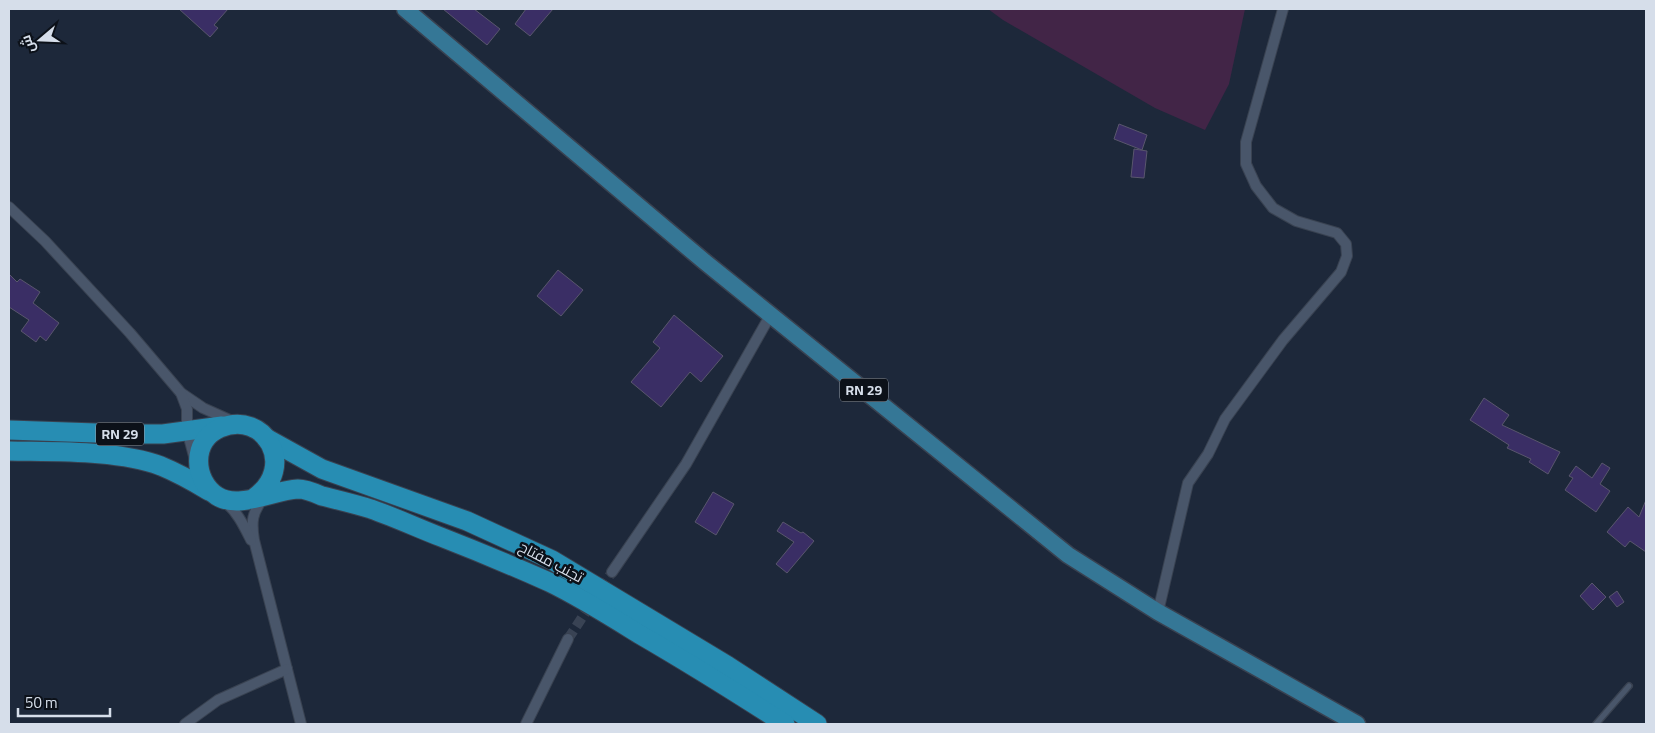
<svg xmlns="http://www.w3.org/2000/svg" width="1655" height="733" viewBox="0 0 1655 733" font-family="Georgia,Cairo,serif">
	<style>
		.green { fill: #422547 }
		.building { fill: #3a2e65; stroke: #59566d }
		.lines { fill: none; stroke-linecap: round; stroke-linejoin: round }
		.street-tunnel { stroke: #394354; stroke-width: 10; stroke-dasharray: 10 5; stroke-linecap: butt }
		.lane-casing { stroke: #394251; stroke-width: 8 }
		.street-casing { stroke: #394251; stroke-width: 12 }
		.primary-casing { stroke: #394251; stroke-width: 19 }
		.highway-casing { stroke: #394251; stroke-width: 21 }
		.lane { stroke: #49566a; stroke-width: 5 }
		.street { stroke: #49566a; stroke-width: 10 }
		.primary { stroke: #357796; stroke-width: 16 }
		.highway { stroke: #278db3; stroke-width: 19 }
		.labels { text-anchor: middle; stroke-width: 5; stroke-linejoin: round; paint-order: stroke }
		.shield { fill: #0c1119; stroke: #99a0ab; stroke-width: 1 }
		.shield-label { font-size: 14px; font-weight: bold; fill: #d6deea }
		.street-label { font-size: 15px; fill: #d6deea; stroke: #0c1119 }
	</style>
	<rect width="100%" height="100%" fill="#1d283a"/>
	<path class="green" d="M988,9H1245L1229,84L1205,130L1155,108L1003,20Z"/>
	<g class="building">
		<path d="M179,9H228L214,25L218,28L210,37Z"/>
		<path d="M443,9H474L500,29L487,45Z"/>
		<path d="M526,9H553L530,36L515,24Z"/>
		<path d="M1119,124L1147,135L1142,150L1114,139Z"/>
		<path d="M1134,149L1147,151L1144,178L1131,177Z"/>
		<path d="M558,270L583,290L561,316L537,296Z"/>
		<path d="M9,274L17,282L20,279L40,292L33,303L59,323L46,341L40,336L36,342L21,331L29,320L9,307Z"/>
		<path d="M674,315L723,356L701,382L690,372L661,407L631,382L660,348L653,342Z"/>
		<path d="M1484,398L1509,415L1502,425L1560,452L1548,474L1529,462L1531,459L1507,448L1509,445L1470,420Z"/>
		<path d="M1602,463L1610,468L1600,484L1610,491L1596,512L1565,490L1573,478L1569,476L1576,466L1592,478Z"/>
		<path d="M713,492L734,504L716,535L695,522Z"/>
		<path d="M1646,500V552L1630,541L1625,547L1607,532L1628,507L1639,517Z"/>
		<path d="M783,522L801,533L803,532L814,541L787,573L776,564L794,542L777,531Z"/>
		<path d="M1592,583L1606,597L1593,610L1580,596Z"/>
		<path d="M1617,591L1624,602L1617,607L1609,597Z"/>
	</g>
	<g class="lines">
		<path class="street-tunnel" d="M568,639L612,572"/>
		<g class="lane-casing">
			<path id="lane" d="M1596,724L1629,686"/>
		</g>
		<g class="street-casing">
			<g id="street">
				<path d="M9,207L45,241L130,333L181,393L203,408L232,421"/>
				<path d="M181,393L187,409V430L195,460"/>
				<path d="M264,497C252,513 251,521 254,540L301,724"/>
				<path d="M224,501C237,511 244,526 251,540"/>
				<path d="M612,572L686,464L771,314"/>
				<path d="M1158,612L1188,483L1208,454L1225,419L1283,340L1341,272L1347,256L1346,244L1337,233L1296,221L1273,208L1256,186L1246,164V142L1283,9"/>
				<path d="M185,724L218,700L287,669"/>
				<path d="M526,724L568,639"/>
			</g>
		</g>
		<g class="primary-casing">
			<path id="primary" d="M405,9L705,262L1068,555L1158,612L1357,724"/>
		</g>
		<g class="highway-casing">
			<g id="highway">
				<path d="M9,430L125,434H163L222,426"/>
				<path d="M266,438L322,469L467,521L552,560L728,666L817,724"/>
				<path d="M9,451C55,452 119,450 161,466C178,473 194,482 209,491"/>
				<path d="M254,498C298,467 265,409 220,428C191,441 193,480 217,496C239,510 273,490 298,489C306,489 315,493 322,496C338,500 355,504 371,509C394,517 418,528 441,537C477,551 513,566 549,582C580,597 610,616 639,634C689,663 737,693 785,724"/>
			</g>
		</g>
		<use href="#lane" class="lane"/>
		<use href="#street" class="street"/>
		<use href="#primary" class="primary"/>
		<use href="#highway" class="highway"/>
	</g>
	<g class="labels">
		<g class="shield">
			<rect x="840" y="378.5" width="48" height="23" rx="4"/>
			<rect x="96" y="422.5" width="48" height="23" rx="4"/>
		</g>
		<g class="shield-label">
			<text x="864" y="395">RN 29</text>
			<text x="120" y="439">RN 29</text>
		</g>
		<g class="street-label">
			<text transform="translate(551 562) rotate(28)" y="5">تجنب مفتاح</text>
		</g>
	</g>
	<rect width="1655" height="733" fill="none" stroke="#d6deea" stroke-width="20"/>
	<g transform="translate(40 40) rotate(251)" stroke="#0c1119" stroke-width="4" paint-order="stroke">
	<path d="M0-4L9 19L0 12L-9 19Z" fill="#d6deea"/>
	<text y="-8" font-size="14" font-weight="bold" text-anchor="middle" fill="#d6deea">ش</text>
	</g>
	<path d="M18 708v8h92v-8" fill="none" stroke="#d6deea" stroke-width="2.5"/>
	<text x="25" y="708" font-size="15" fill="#d6deea" stroke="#0c1119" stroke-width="4" paint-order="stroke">50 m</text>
</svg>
